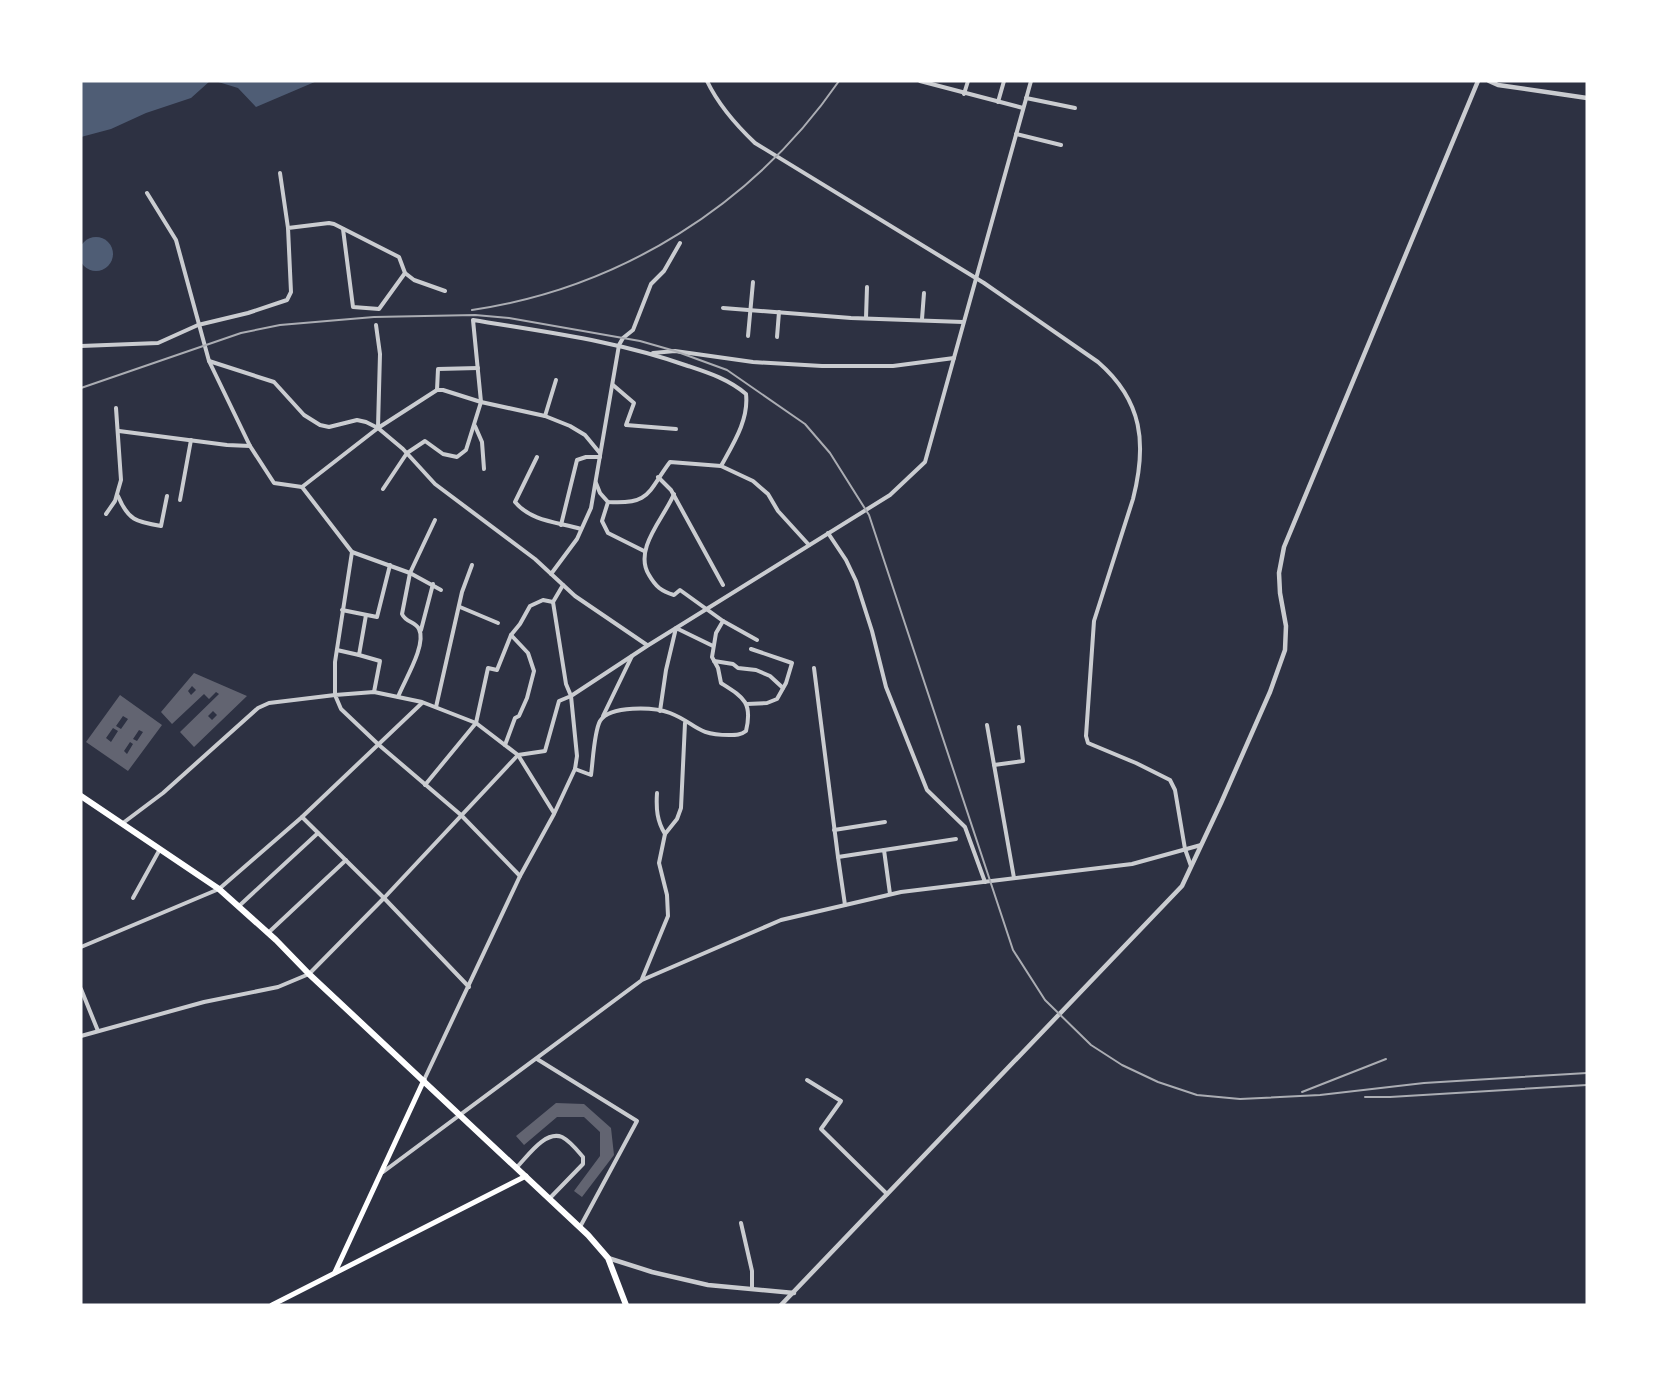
<svg xmlns="http://www.w3.org/2000/svg" width="1668" height="1386" viewBox="0 0 1668 1386" font-family="'Noto Sans',sans-serif">
	<style>
		.water { fill: #4f5d75 }
		.building { fill: #626471; fill-rule: evenodd }
		.lines { fill: none; stroke-linecap: round; stroke-linejoin: round }
		.minor { stroke: #caccd0; stroke-width: 4 }
		.tertiary { stroke: #caccd0; stroke-width: 4.5 }
		.secondary { stroke: #fff; stroke-width: 5 }
		.primary { stroke: #fff; stroke-width: 6 }
		.rail { stroke: #abadb3; stroke-width: 2 }
	</style>
	<rect width="100%" height="100%" fill="#2d3142"/>
	<g class="water">
		<path d="M81,81H210L191,98L146,113L111,129L81,137Z"/>
		<path d="M215,81H317L256,107L238,88Z"/>
		<circle cx="96" cy="254" r="17"/>
	</g>
	<g class="building">
		<path d="M194,673L247,696L194,747L180,732L219,694L216,692L209,699L204,694L172,724L161,712ZM192,686L196,690L191,695L188,691ZM213,711L217,715L212,720L208,716Z"/>
		<path d="M120,695L162,725L128,771L86,742ZM123,716L128,719L121,729L116,726ZM113,728L118,731L111,742L106,738ZM139,730L143,732L137,741L133,739ZM130,742L133,744L127,754L124,751Z"/>
		<path d="M556,1103L584,1104L611,1128L614,1155L582,1197L574,1191L600,1156V1132L584,1117H557L524,1145L516,1136Z"/>
	</g>
	<g class="lines">
		<g class="minor">
			<path d="M707,81C719,106 736,125 755,143L984,283L1098,362C1143,401 1147,444 1133,499L1094,621L1086,736L1088,743L1136,763L1170,780L1175,790L1185,849L1191,866"/>
			<path d="M920,81L1023,108"/>
			<path d="M964,94L968,81"/>
			<path d="M1026,98L1075,108"/>
			<path d="M998,102L1004,81"/>
			<path d="M1016,134L1061,145"/>
			<path d="M280,173L288,228"/>
			<path d="M343,229L353,307L379,309L405,273"/>
			<path d="M723,308L851,318L963,322"/>
			<path d="M866,318L867,287"/>
			<path d="M922,319L924,293"/>
			<path d="M376,325L380,354L378,427"/>
			<path d="M748,336L753,282"/>
			<path d="M777,337L779,312"/>
			<path d="M81,346L158,343L198,325L248,313L287,300L291,292L288,228L329,223L334,224L399,257L405,273L414,280L445,291"/>
			<path d="M653,353L675,351L753,362L822,366H893L954,358"/>
			<path d="M209,361L274,382L304,415L320,425L329,427L357,420L366,422L378,428L403,449L435,484L535,559L575,596L647,645"/>
			<path d="M613,385L634,403L626,425L676,429"/>
			<path d="M437,390L438,369L478,368"/>
			<path d="M545,416L556,380"/>
			<path d="M475,426L482,442L484,469"/>
			<path d="M119,431L227,445L250,446"/>
			<path d="M537,457L515,502C532,522 558,522 581,529"/>
			<path d="M658,477L671,490L723,585"/>
			<path d="M596,483L600,493L608,502C651,505 648,491 670,462L721,466"/>
			<path d="M302,487L378,428L437,390H443L481,402L545,416L570,426L585,435L599,452"/>
			<path d="M383,489L407,453L425,441L443,454L457,457L466,450L481,402L473,320C545,332 619,341 688,366C709,373 728,379 746,394C749,420 733,444 721,466L753,481L768,494L778,511L809,545"/>
			<path d="M674,494C664,518 633,549 649,575C656,587 661,591 674,595L680,590L723,621L757,640"/>
			<path d="M118,496C128,520 136,522 161,526L167,496"/>
			<path d="M180,500L191,440"/>
			<path d="M608,502L602,521L608,533L644,551"/>
			<path d="M106,514L115,501L121,480L116,408"/>
			<path d="M561,525L577,460L586,457H600"/>
			<path d="M828,533L846,560L856,581L872,631L886,687L927,790L965,827L985,882"/>
			<path d="M352,552L410,573L441,590"/>
			<path d="M551,574L577,539L591,508L619,345L623,338L633,330L651,284L664,271L680,243"/>
			<path d="M460,607L498,623"/>
			<path d="M342,610L377,617L390,565"/>
			<path d="M421,630L433,584"/>
			<path d="M337,650L359,655L366,615"/>
			<path d="M359,655L380,661L374,692"/>
			<path d="M714,661L733,664L738,668L756,670L770,676L783,688"/>
			<path d="M814,668L838,857"/>
			<path d="M398,697C404,681 427,645 419,629C415,621 406,623 402,614L410,573L435,520"/>
			<path d="M747,704L767,703L777,699L786,683L792,663L751,649"/>
			<path d="M436,707L462,592L472,565"/>
			<path d="M660,711L666,670L676,628L713,646"/>
			<path d="M603,716L632,656"/>
			<path d="M987,725L1014,878"/>
			<path d="M505,745L515,718L519,716L527,698L534,671L528,653L511,635"/>
			<path d="M994,765L1023,761L1019,727"/>
			<path d="M575,769L591,775C593,761 594,732 600,721C610,705 654,707 670,713C696,723 695,735 729,735C736,735 741,735 746,731C753,702 743,697 721,683L718,668L712,657L716,633L723,621"/>
			<path d="M425,785L476,723L488,668L497,670L511,635L520,624L530,606L543,600L553,602L563,585"/>
			<path d="M657,793C656,809 657,821 665,834L677,819L681,808L685,723"/>
			<path d="M302,817L384,898L469,987"/>
			<path d="M123,823L163,793L258,708L269,703L335,695V662L352,552L302,487L274,483L250,446L209,361L176,240L147,193"/>
			<path d="M834,830L885,822"/>
			<path d="M884,850L956,839"/>
			<path d="M520,876L461,815L379,745L341,709L335,695L374,692L422,702L476,723L518,755L554,813"/>
			<path d="M133,898L160,849"/>
			<path d="M845,905L838,857L884,850L890,894"/>
			<path d="M239,906L318,833"/>
			<path d="M268,933L346,860"/>
			<path d="M81,947L219,889L302,817L422,703"/>
			<path d="M642,979L668,916L667,895L659,863L665,834"/>
			<path d="M81,989L98,1031"/>
			<path d="M81,1036L204,1002L278,987L309,974L384,898L518,755L545,751L559,701L571,696L566,684L553,602"/>
			<path d="M537,1059L637,1121L580,1227"/>
			<path d="M424,1080L520,876L554,814L575,769L577,756L571,696L647,646L890,495L925,462L1031,81"/>
			<path d="M807,1080L841,1101L821,1129L887,1194"/>
			<path d="M517,1167C527,1157 545,1130 562,1137C570,1141 577,1150 583,1157V1164L550,1198"/>
			<path d="M383,1172L642,980L781,920L901,892L1132,864L1201,845"/>
			<path d="M741,1223L752,1271V1289"/>
		</g>
		<g class="tertiary">
			<path d="M1489,81L1498,85L1587,98"/>
			<path d="M608,1258L652,1272L708,1285L794,1293"/>
			<path d="M781,1305L1182,886L1221,803L1270,692L1285,650L1286,626L1280,593L1279,573L1284,547L1478,81"/>
		</g>
		<g class="secondary">
			<path d="M335,1272L424,1080"/>
			<path d="M272,1305L526,1176"/>
		</g>
		<path class="primary" d="M81,796L219,889L276,940L309,974L588,1235L608,1258L626,1305"/>
		<g class="rail">
			<path d="M472,310C621,288 754,204 839,81"/>
			<path d="M81,388L241,333L280,325L374,317L475,315L509,318L640,341L675,351L727,370L805,424L830,453L869,515L1013,950L1045,1000L1091,1045L1122,1065L1158,1082L1197,1095L1240,1099L1320,1095L1424,1083L1587,1073"/>
			<path d="M1302,1092L1386,1059"/>
			<path d="M1365,1097H1390L1587,1085"/>
		</g>
	</g>
	<rect width="1668" height="1386" fill="none" stroke="#ffffff" stroke-width="165"/>
</svg>
